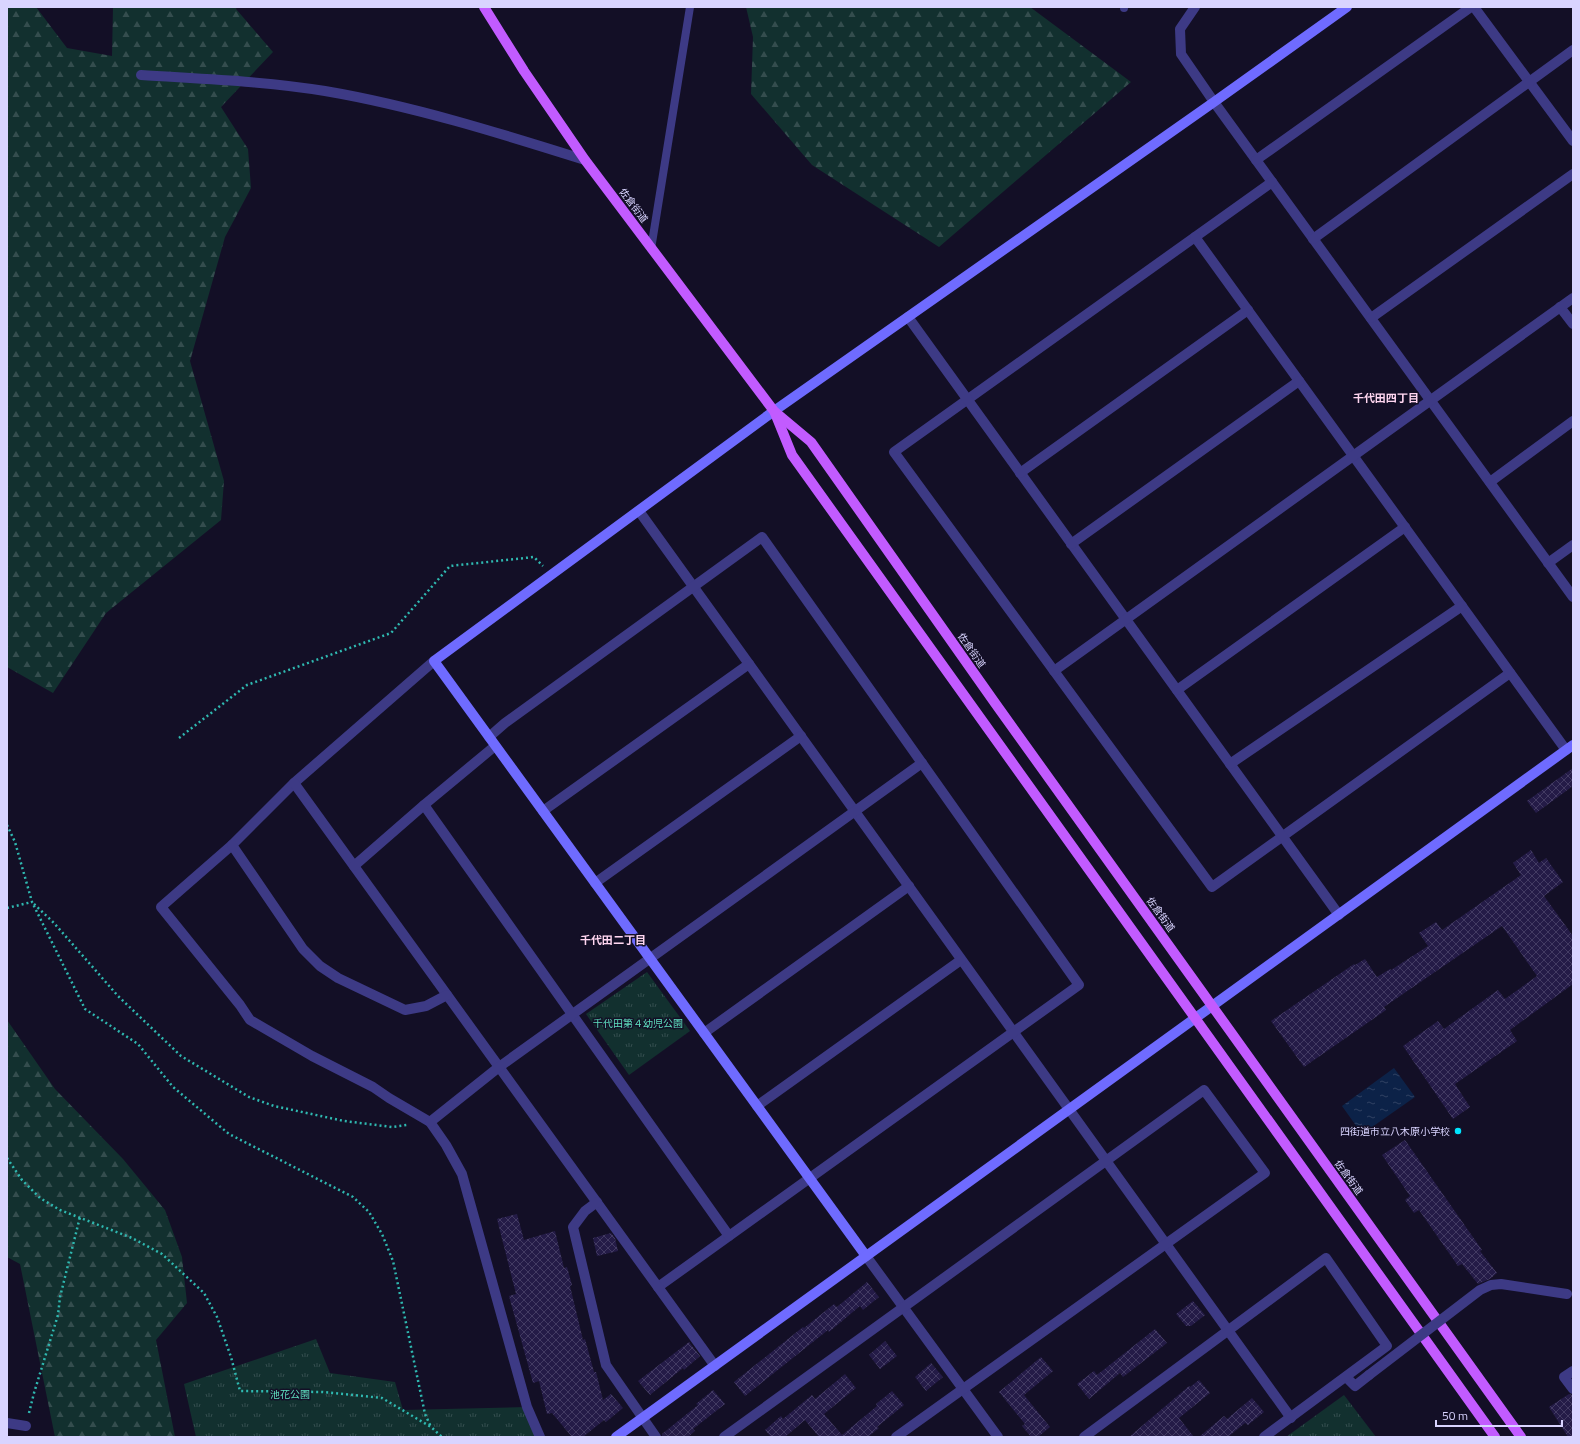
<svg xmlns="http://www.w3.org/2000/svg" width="1580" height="1444" viewBox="0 0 1580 1444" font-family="'Titillium Web','Noto Sans JP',sans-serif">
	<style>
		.forest { fill: url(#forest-firs) }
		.park { fill: url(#park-tufts) }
		.water { fill: url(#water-ripples) }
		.building { fill: url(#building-cross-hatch) }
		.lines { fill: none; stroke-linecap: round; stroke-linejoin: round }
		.path { stroke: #2fb8b0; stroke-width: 2.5; stroke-dasharray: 2 3; stroke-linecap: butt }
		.lane { stroke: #3d3a85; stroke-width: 8 }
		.street { stroke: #3d3a85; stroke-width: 10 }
		.secondary { stroke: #6f6bff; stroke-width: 10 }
		.primary { stroke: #c25bff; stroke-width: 10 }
		.street-bridge { stroke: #3d3a85; stroke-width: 10 }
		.poi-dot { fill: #00e5ff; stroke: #130f26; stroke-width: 1.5 }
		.labels { text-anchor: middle; stroke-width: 3; stroke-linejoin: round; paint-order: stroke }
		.street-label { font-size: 10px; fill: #d9d4ff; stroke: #130f26 }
		.park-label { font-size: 10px; fill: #5fe0c0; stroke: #130f26 }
		.poi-label { font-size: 10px; fill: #d9d4ff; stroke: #130f26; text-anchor: end }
		.neighbourhood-label { font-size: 11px; font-weight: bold; fill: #ffd6f0; stroke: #130f26 }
	</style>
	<defs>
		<pattern id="forest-firs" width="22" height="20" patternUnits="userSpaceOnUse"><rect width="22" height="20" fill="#12302f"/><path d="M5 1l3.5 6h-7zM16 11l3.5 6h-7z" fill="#344d4e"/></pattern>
		<pattern id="park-tufts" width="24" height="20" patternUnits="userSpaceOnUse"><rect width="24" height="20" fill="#12302f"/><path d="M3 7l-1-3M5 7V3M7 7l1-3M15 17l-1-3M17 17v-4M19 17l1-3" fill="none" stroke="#344d4e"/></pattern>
		<pattern id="water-ripples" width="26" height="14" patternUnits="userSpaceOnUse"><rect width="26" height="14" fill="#0c2248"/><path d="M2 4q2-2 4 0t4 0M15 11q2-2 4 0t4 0" fill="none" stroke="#2f4163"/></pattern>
		<pattern id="building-cross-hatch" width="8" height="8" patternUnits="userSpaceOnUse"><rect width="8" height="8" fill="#241b47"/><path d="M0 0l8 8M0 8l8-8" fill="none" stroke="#433b63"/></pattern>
	</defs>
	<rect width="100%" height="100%" fill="#130f26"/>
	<g class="forest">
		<path d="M7,7H36L67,48L112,56L113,7H237L236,9L273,52L221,107L248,149L251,188L225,237L190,361L224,481L221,520L106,613L53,693L7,667Z"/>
		<path d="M746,7H1030L1131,82L939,247L812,165L751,94L753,37Z"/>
		<path d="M7,1020L55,1089L123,1159L165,1210L182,1257L187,1303L156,1340L175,1437H55L20,1264L7,1257Z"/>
	</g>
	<g class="park">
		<path d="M647,972L690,1031L629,1075L586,1014Z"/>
		<path d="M316,1339L330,1373L395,1382L403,1410L527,1407L540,1437H196L184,1384Z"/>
		<path d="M1344,1395L1376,1437H1286Z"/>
	</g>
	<path class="water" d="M1394,1068L1415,1097L1362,1134L1342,1106Z"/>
	<g class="building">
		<path d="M1573,768V786L1536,813L1527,801Z"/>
		<path d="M1531,850L1539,863L1546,858L1563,882L1544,896L1573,936V984L1510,1030L1517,1041L1455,1084L1470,1107L1453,1119L1403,1046L1438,1021L1444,1029L1498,990L1505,999L1537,976L1502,926L1384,1007L1386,1010L1304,1067L1271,1021L1354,964L1355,965L1365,959L1377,977L1390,969L1391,970L1428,946L1419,933L1436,922L1442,930L1521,875L1513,863Z"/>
		<path d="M1405,1140L1482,1250L1480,1251L1497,1273L1490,1279L1478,1284L1462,1264L1458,1266L1419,1210L1414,1213L1405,1200L1410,1196L1382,1155Z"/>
		<path d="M517,1214L524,1240L555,1231L564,1268L567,1267L572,1285L570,1286L583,1340L585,1339L594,1372H596L603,1400L611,1394L623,1408L606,1422L604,1420L583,1437H572L552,1413L547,1414L539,1381L533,1383L509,1296L516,1294L497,1219Z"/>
		<path d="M611,1233L615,1238L618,1251L597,1256L593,1238Z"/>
		<path d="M867,1282L879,1297L863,1310L860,1306L829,1332L828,1330L745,1396L734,1382L803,1327L804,1328L834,1304L837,1307Z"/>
		<path d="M1193,1301L1205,1315L1191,1326H1186L1176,1314Z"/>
		<path d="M1155,1329L1167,1343L1123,1377L1120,1373L1089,1399L1077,1384L1094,1371L1097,1375Z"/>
		<path d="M885,1341L897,1356L880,1369L869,1355Z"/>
		<path d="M689,1342L700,1356L684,1370L683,1368L650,1395L638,1381Z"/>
		<path d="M1041,1357L1053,1371L1024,1395L1050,1427L1038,1437H1031L1022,1426L1025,1424L999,1392Z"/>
		<path d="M931,1363L943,1377L926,1391L915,1377Z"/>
		<path d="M845,1374L856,1388L824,1414L842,1435L877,1406L876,1404L892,1391L904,1405L877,1427L879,1428L868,1437H819L805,1420L785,1437H771L765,1430L781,1416L783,1419L812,1395L815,1399Z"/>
		<path d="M1199,1380L1210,1393L1179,1418L1194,1437H1129L1189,1386L1190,1387Z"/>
		<path d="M713,1390L725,1404L693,1429L695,1431L688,1437H662V1434L698,1405L696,1404Z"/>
		<path d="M1569,1394L1573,1395V1437H1568L1549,1407Z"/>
		<path d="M1252,1398L1264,1412L1248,1425L1245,1423L1228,1437H1199L1224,1416L1227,1419Z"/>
	</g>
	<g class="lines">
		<g class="path">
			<path d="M179,738L247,685L391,633L450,566L534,557L543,566"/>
			<path d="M7,825L15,842L32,902L85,1009L138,1044L173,1087L229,1134L353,1197L369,1212L382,1234L393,1261L425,1414L431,1427"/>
			<path d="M34,904L54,923L118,996L181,1056L249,1097L274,1106L344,1121L392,1127L407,1125"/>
			<path d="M7,908L32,902"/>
			<path d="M7,1158L22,1180L40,1198L60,1210L132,1238L162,1254L204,1293L217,1317L231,1357L240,1391L323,1392L382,1398L431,1427L442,1437"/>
			<path d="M29,1413L34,1393L58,1315L60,1297L80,1217"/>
		</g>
		<g class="lane">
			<path d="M1124,8V7"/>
			<path d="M651,249L690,7"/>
		</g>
		<g class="street">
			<path d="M1195,7L1180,29L1181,54L1214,102L1573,597"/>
			<path d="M1474,7L1573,141"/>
			<path d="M141,75C202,79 264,81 325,91C413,106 499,133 585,160"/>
			<path d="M1256,160L1471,7"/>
			<path d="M1272,182L894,452L1212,887L1510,673"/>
			<path d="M1195,237L1566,750"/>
			<path d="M1313,239L1573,50"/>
			<path d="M1560,307L1573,324"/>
			<path d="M908,317L1339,915"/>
			<path d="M1371,318L1573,174"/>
			<path d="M1020,473L1248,310"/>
			<path d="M1490,482L1573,421"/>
			<path d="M639,511L1291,1418"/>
			<path d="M1071,544L1299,381"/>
			<path d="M1548,563L1573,545"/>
			<path d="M434,661L294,783L232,845L161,907L240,1005L250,1020L312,1056L373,1087L389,1098L430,1122L446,1145L462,1174L527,1407L540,1437"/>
			<path d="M1054,671L1573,298"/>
			<path d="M1177,690L1405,527"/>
			<path d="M489,737L505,723L762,537L1079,985L658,1287"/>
			<path d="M1230,764L1462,606"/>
			<path d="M294,783L715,1366"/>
			<path d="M424,805L729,1236"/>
			<path d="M543,811L749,664"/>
			<path d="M232,845L303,949L320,966L338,978L405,1010L426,1006L447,995"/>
			<path d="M354,866L424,805L495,746"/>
			<path d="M595,883L801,736"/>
			<path d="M704,1033L909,886"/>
			<path d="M757,1106L961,960"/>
			<path d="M430,1122L499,1067L922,763"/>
			<path d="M597,1202L585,1211L573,1227L606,1365L656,1437"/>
			<path d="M866,1256L998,1437"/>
			<path d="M1573,1371L1564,1377L1573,1389"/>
			<path d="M1346,1377L1355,1386L1369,1375"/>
			<path d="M7,1423L26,1426"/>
			<path d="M724,1437L1204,1090L1265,1173L896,1437"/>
			<path d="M1084,1437L1326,1258L1387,1346L1264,1437"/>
		</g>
		<g class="secondary">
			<path d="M866,1256L434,661L774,411L1214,102L1347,7"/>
			<path d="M616,1437L1573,745"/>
		</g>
		<g class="primary">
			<path d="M484,7L524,71L585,160L774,411L811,442L995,703L1521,1437"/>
			<path d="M775,413L792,455L1495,1437"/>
		</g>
		<path class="street-bridge" d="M1369,1375L1480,1290L1491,1285L1501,1284L1567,1294"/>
	</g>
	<circle class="poi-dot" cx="1458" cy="1131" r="4"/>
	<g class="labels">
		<g class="street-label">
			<text transform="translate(634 205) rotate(53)" y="4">佐倉街道</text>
			<text transform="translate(972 650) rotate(55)" y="4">佐倉街道</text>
			<text transform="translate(1161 914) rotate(54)" y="4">佐倉街道</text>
			<text transform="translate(1349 1177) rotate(54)" y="4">佐倉街道</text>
		</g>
		<g class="park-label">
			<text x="638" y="1027">千代田第４幼児公園</text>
			<text x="290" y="1398">池花公園</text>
		</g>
		<g class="poi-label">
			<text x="1450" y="1135">四街道市立八木原小学校</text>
		</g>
		<g class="neighbourhood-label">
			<text x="1386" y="402">千代田四丁目</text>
			<text x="613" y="944">千代田二丁目</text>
		</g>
	</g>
	<rect width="1580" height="1444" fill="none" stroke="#d9d4ff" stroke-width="16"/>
	<path d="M1436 1420v6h126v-6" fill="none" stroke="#d9d4ff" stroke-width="2"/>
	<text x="1442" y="1420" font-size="12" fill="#d9d4ff" stroke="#130f26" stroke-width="3" paint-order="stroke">50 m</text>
</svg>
